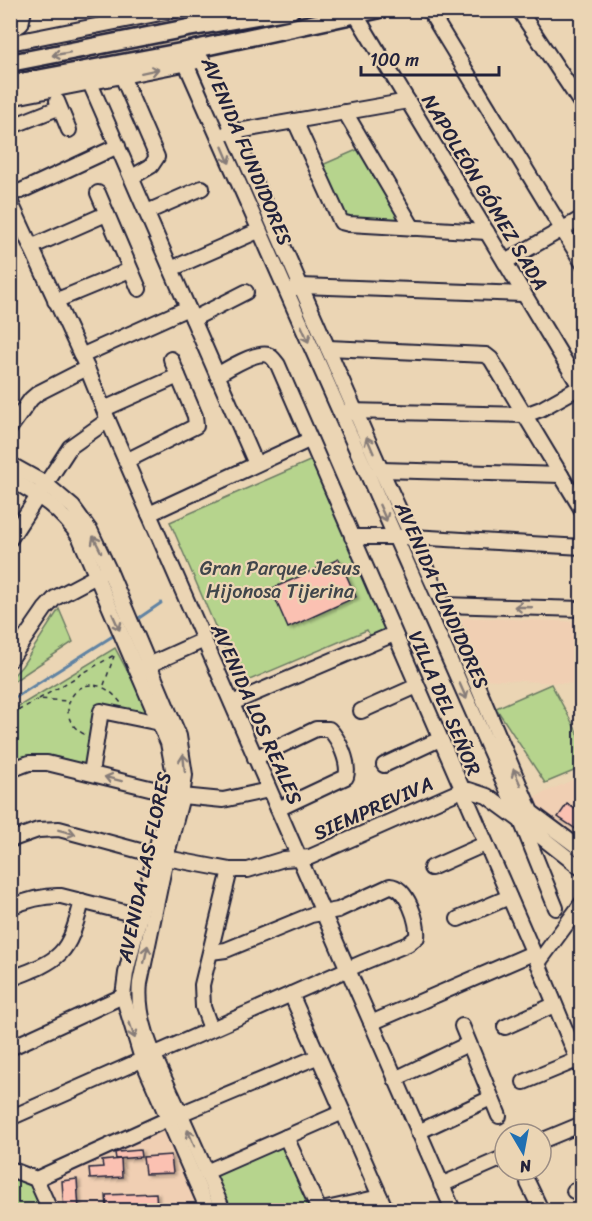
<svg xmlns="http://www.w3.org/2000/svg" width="592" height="1221" viewBox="0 0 592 1221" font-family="Sriracha,sans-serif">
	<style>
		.built { fill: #f0cfb3 }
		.green { fill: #b6d48d; stroke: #6c7b64; stroke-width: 1.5 }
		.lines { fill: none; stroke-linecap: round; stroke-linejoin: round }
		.stream { stroke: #6083a3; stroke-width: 3 }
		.building { fill: #fbc1b2; stroke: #22223b; stroke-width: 1.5; filter: url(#shadow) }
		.minor-casing { stroke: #22223b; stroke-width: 18 }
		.major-casing { stroke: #22223b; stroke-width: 21 }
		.path { stroke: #22223b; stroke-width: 1.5; stroke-dasharray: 4.5 4.5; stroke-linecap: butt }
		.minor { stroke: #ebd5b4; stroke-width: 14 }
		.major { stroke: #ebd5b4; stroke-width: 16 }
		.oneway { stroke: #867c78 }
		.labels { text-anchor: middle; stroke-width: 4.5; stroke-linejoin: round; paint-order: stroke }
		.street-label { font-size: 20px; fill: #22223b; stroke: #ebd5b4 }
		.park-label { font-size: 20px; fill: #40464b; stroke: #ebd5b4 }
	</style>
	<defs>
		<filter id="shadow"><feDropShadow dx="3" dy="2" stdDeviation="1.5" flood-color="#0004"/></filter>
	</defs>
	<rect width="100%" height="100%" fill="#ebd5b4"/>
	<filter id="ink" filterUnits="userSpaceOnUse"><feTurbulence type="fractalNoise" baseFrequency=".0167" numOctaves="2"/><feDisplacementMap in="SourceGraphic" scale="12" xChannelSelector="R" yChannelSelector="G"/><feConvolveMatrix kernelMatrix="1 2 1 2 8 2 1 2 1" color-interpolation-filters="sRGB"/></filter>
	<g filter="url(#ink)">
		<g class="built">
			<path d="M454,617L581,622V684L481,679Z"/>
			<path d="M581,776V844L534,807L531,799Z"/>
			<path d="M166,1126L203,1210H60L44,1180L115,1152Z"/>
		</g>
		<g class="green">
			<path d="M359,149L403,224L343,222L320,166Z"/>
			<path d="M312,460L387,630L371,638L367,630L240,684L170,522Z"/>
			<path d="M59,609L73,642L11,683V678L22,666Z"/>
			<path d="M115,648L153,719L98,705L88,766C59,757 38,748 11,763V711Z"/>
			<path d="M551,684L581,739V768L545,783L496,708Z"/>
			<path d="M285,1143L312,1208L302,1210H227L212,1177Z"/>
			<path d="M11,1174L30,1181L42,1210H11Z"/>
		</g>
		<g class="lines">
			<g class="stream">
				<path d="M136,620L161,603"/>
				<path d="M10,701L116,634"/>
			</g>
		</g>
		<g class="building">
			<path d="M339,559L356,597L288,628L271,589Z"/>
			<path d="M567,804L582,813V833L558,817Z"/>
			<path d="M140,1150L141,1157L116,1159L115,1153L118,1152Z"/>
			<path d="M171,1155L173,1173L145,1174L143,1157Z"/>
			<path d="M121,1159L122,1177L90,1179L89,1168L103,1167L102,1161Z"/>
			<path d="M77,1179L79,1210H64L62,1181Z"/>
			<path d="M156,1193L157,1210H107L106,1195Z"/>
		</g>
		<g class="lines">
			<g class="minor-casing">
				<g id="minor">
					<path d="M429,10L582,262"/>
					<path d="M519,10L582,105"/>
					<path d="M356,15L582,390"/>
					<path d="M10,31L21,24L24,10"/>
					<path d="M10,43L176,10"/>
					<path d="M122,76L157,157L151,166L132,177"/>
					<path d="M90,83L256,464"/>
					<path d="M10,98L194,62"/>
					<path d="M57,101L69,130"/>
					<path d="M345,112L413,228"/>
					<path d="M295,121L341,222L349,224L487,232"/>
					<path d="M10,127L58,108"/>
					<path d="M227,133L408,101"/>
					<path d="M10,192L21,191L118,146"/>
					<path d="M98,193L139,289"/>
					<path d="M10,201L87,368L108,420L453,1210"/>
					<path d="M147,212L202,188"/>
					<path d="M31,247L106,214"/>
					<path d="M505,262L582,218"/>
					<path d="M171,269L258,231"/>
					<path d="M295,288L301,286L523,294"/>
					<path d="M55,301L130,270"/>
					<path d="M193,319L246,292"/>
					<path d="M328,348L486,355L491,359L582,510"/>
					<path d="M81,356L188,308"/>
					<path d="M217,375C227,369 257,351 268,355C272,356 275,361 278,365L538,963L582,1070"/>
					<path d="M104,409L178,376"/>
					<path d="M348,411L525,415L541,409L582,386"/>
					<path d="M10,428L31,399L38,393L87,368"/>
					<path d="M126,461L196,426L195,416L171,359"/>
					<path d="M10,464L46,484L73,507L91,532L109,570L179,736L185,775L182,796L166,858L140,983C135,1028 163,1073 180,1113C195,1146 209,1178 223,1210"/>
					<path d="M381,470L561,475"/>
					<path d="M10,479C39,495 62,510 80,538L168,743L173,769L170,793L126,973L123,996L142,1059L208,1210"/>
					<path d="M149,514L309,440"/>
					<path d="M352,537H413L582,547"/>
					<path d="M10,539L70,447L108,420"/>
					<path d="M443,605L582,609"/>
					<path d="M10,660L45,609L55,598L102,573"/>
					<path d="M140,669L204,640"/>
					<path d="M232,703L394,634"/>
					<path d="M361,711L417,686"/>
					<path d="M255,758L316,729H329C339,739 350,763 346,777L278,809"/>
					<path d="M384,765L440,739"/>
					<path d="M10,770L29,763H47L170,793"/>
					<path d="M91,773L101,711L160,723"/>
					<path d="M182,796L223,800L269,790"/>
					<path d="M10,840L38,830L59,829L166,858L230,870H248L284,859L310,857L462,790H469L487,796L521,821L556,908"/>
					<path d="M582,850L531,812L443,605L381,470L202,60L186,51V64L521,821L582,869"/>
					<path d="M431,868L485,844"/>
					<path d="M10,907C27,900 43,895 61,896L140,916"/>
					<path d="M458,919L509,897"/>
					<path d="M538,963L582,903"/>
					<path d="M10,979C62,959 68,956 82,901"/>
					<path d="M291,994L386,1210"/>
					<path d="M371,1023L533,953"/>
					<path d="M462,1026L499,1116"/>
					<path d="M505,1027L554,1005"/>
					<path d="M211,1029L203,1007L202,985L230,870"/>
					<path d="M10,1048L123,996"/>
					<path d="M395,1079L468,1044"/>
					<path d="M524,1082L577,1060"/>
					<path d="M10,1118L364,962L408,944L417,937C419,923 407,887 390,886L338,910L311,915L226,950L211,952"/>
					<path d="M418,1132L491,1098"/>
					<path d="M286,1137L319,1210"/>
					<path d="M541,1141L582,1124"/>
					<path d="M10,1169L36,1179L50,1210"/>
					<path d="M206,1172L343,1112"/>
					<path d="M36,1179L168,1119L319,1056"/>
					<path d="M528,1183L541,1210"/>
					<path d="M441,1185L505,1157"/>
					<path d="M574,1191L582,1187"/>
					<path d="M322,1210L380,1197"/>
				</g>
			</g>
			<g class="major-casing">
				<g id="major">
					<path d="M10,63L188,28L291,10"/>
					<path d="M10,84L186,51L376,10"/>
				</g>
			</g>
			<g class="path">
				<path d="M104,685L114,656"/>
				<path d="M39,699L114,655"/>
				<path d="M10,715L39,699L68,701"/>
				<path d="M84,734C45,713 85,656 121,703"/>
			</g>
			<use href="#minor" class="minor"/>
			<use href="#major" class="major"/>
		</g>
		<defs><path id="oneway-shaft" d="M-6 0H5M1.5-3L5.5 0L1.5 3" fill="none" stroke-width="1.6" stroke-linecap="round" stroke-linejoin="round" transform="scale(1.5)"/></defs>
		<g class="oneway">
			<use href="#oneway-shaft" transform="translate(61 54) rotate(170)"/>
			<use href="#oneway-shaft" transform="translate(150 71) rotate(-12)"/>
			<use href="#oneway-shaft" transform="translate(226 155) rotate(67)"/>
			<use href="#oneway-shaft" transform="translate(305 334) rotate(66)"/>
			<use href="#oneway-shaft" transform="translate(370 445) rotate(-113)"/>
			<use href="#oneway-shaft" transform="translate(383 513) rotate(66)"/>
			<use href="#oneway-shaft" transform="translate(97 544) rotate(-117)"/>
			<use href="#oneway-shaft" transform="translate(523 607) rotate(-178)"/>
			<use href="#oneway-shaft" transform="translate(116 622) rotate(66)"/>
			<use href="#oneway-shaft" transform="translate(463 691) rotate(66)"/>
			<use href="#oneway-shaft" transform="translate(184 763) rotate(-96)"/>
			<use href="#oneway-shaft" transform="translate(517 777) rotate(-113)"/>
			<use href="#oneway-shaft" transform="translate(113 779) rotate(-166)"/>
			<use href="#oneway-shaft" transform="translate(67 832) rotate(14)"/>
			<use href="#oneway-shaft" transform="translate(146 954) rotate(-78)"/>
			<use href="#oneway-shaft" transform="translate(132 1030) rotate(71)"/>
			<use href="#oneway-shaft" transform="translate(191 1138) rotate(-113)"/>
		</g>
	</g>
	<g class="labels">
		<g class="street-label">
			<text transform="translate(247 151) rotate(67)" y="7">AVENIDA FUNDIDORES</text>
			<text transform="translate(485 192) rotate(59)" y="7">NAPOLEÓN GÓMEZ SADA</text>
			<text transform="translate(442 595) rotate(66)" y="7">AVENIDA FUNDIDORES</text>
			<text transform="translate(445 703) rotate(67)" y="7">VILLA DEL SEÑOR</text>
			<text transform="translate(257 714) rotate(66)" y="7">AVENIDA LOS REALES</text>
			<text transform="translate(373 808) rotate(-24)" y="7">SIEMPREVIVA</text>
			<text transform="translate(144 867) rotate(-78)" y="7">AVENIDA LAS FLORES</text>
		</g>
		<g class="park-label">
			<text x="280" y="575">Gran Parque Jesus<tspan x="280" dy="23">Hijonosa Tijerina</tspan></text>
		</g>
	</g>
	<rect width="592" height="1221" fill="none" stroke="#ebd5b4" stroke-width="36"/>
	<rect x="18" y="18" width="556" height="1185" fill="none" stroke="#22223b" stroke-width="2" filter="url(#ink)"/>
	<g transform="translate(523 1152) rotate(170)"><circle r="28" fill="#ebd5b4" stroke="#9b8d84" stroke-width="1.5"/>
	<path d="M0-4.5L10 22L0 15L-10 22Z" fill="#1f6fb2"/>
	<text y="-9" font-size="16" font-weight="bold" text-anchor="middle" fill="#22223b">N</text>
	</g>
	<path d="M361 66v9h138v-9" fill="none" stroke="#22223b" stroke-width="3"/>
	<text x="370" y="66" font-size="18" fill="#22223b" stroke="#ebd5b4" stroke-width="4.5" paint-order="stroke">100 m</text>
</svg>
